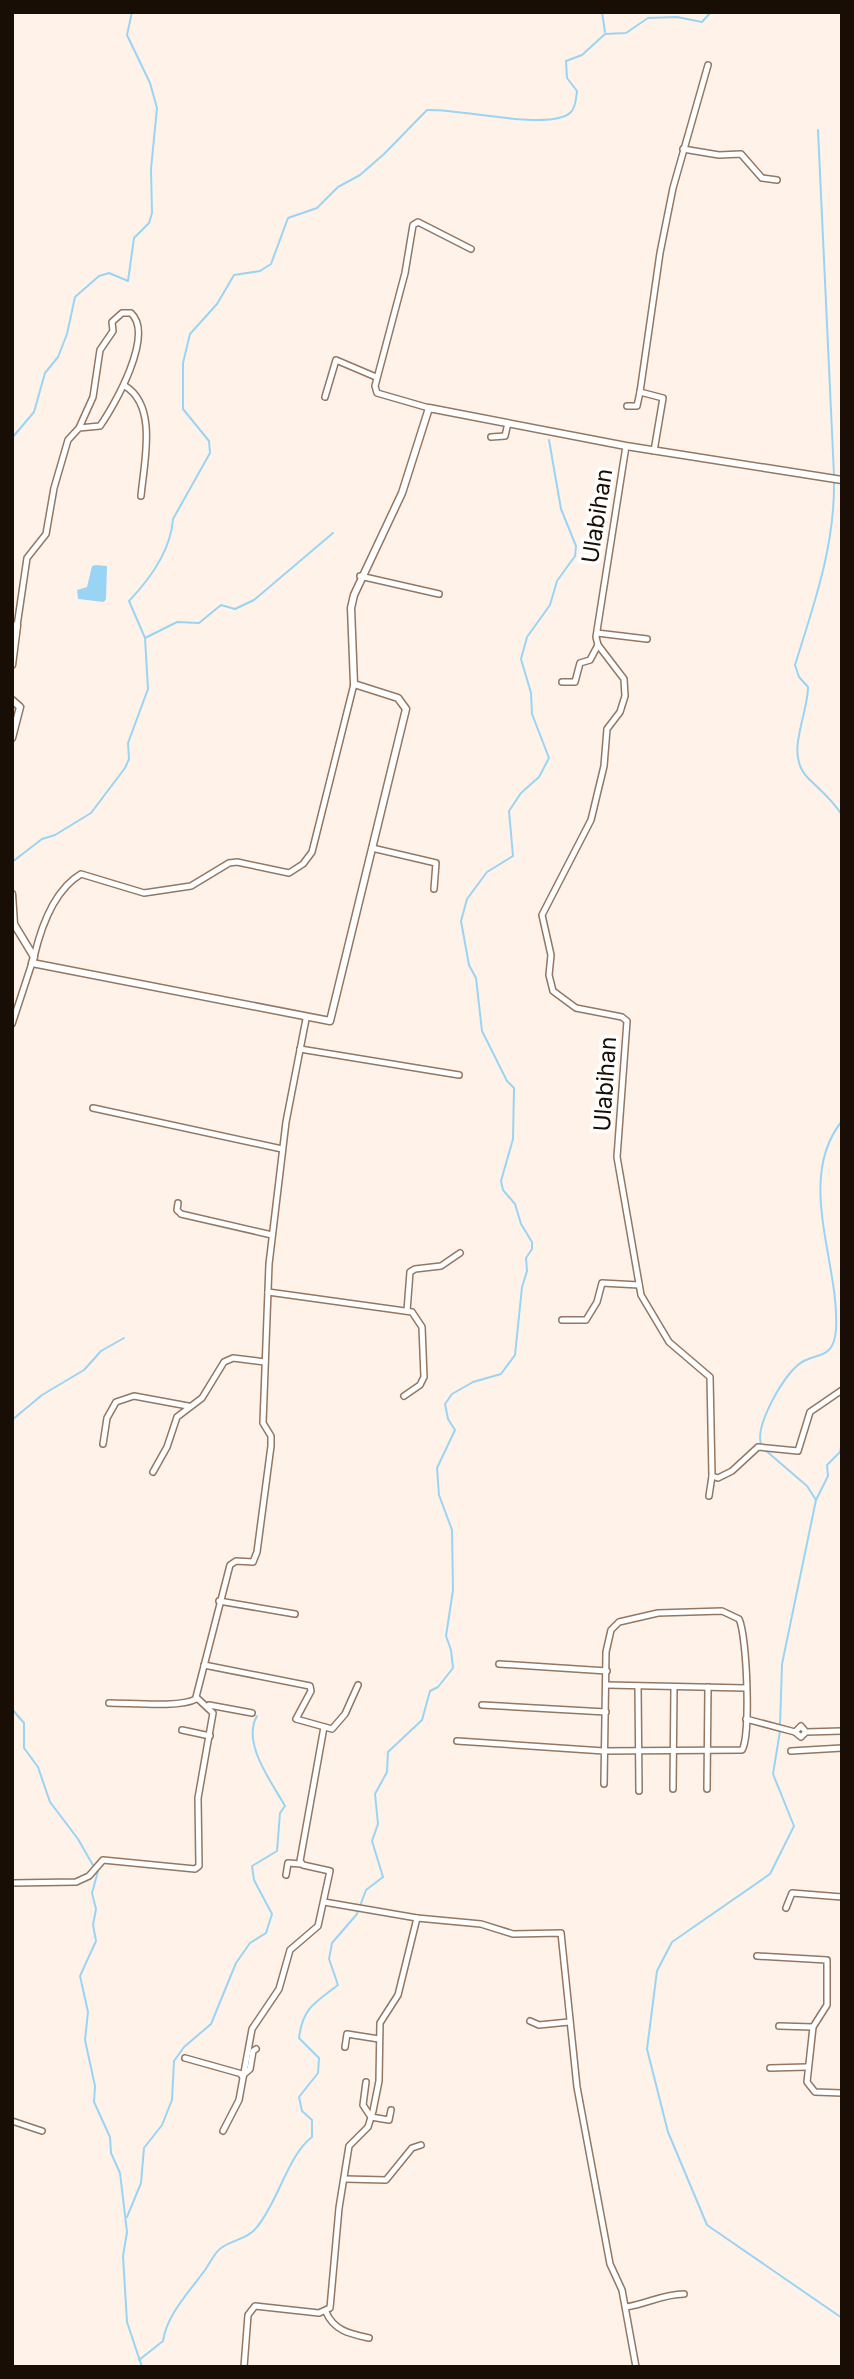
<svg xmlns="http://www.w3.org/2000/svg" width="854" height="2379" viewBox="0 0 854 2379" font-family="Inter,sans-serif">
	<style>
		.water { fill: #9ad4f4 }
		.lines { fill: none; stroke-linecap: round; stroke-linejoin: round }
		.stream { stroke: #9ad4f4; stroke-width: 2 }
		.minor-casing { stroke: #937762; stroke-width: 8 }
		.tertiary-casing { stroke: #937762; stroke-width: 9 }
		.minor { stroke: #fff; stroke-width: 5 }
		.tertiary { stroke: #fff; stroke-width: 6 }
		.labels { text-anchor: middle; stroke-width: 7; stroke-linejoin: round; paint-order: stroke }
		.street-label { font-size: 23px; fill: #180e06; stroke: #fff }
	</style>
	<rect width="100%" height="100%" fill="#fff3e9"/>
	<path class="water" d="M96,565L107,566L106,599L104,602L78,599L77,590L87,587L92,566Z"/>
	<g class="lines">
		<g class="stream">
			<path d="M602,12L605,32"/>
			<path d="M818,130L834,475"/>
			<path d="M12,438L34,412L45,373L58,357L67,334L75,297L99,276L109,273L128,281L134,238L149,223L152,213L151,169L157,108L150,83L127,35L132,12"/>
			<path d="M834,481C835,546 814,604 795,665L799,677L808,687C808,716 784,754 808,778C820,790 832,799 842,815"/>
			<path d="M145,638L177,622L199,623L221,605L235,609L254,600L333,533"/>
			<path d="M12,862L42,839L55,835L91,813L125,768L129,759L128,743L148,689L145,638L129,601C149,580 171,550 173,519L210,453L209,441L183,409V363L190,334L217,304L234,275L260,271L271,264L288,218L317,208L338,187L360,175L384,154L427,110C459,108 551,132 571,112C576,107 576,98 577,91L567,78L566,61L582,55L605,34L626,33L648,18L677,17L702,22L711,12"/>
			<path d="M842,924V930"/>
			<path d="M12,1420L42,1395L84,1370L101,1351L124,1338"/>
			<path d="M761,1444C755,1425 783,1377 798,1365C813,1351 834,1363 836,1329C840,1264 795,1179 842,1121"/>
			<path d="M764,1449L807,1486L816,1500"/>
			<path d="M12,1709L24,1723V1748L38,1767L50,1802L78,1839L94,1867"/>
			<path d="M780,1726L782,1664L816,1500L828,1476L827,1465L840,1452L842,1442"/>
			<path d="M780,1731L773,1774L794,1826L770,1874L672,1942L657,1971L647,2049L668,2132L707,2225L842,2318"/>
			<path d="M98,1871L92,1893L96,1909L93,1925L96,1941L80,1976L88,2012L85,2040L95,2086L94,2102L110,2137L111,2153L120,2173L127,2232L123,2256L127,2322L142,2367"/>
			<path d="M127,2217L141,2183L144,2148L162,2125L172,2100L174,2061L184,2047L211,2024L236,1963L250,1943L266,1933L272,1914L254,1880L252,1866L277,1851L280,1813L285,1806C273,1784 241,1743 257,1716"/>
			<path d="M139,2360L163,2341C167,2314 190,2291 205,2270C210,2263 215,2252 221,2248C233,2239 247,2240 257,2227C278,2202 288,2155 312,2137V2120L302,2111L299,2097L318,2073L319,2058L299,2038C303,2007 315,2003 338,1985L329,1959L332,1943L357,1914L366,1890L383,1877L372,1841L378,1824L375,1794L387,1772L388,1752L422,1720L430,1691L438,1687L453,1668L451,1650L446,1636L453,1590L452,1530L439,1495L437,1468L455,1430L448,1419L445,1404L452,1394L473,1382L501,1374L515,1355L522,1287L527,1271L526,1258L532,1249V1242L521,1224L515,1204L503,1190L501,1181L513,1139L514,1088L507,1081L482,1031L476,978L469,965L461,921L467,899L487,872L513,856L509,811L521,793L539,777L549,758L532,714L531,693L521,659L527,637L550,605L557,581L575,556L576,546L561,509L549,440"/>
		</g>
		<g class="minor-casing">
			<g id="minor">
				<path d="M683,149L719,155L741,154L762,178L777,180"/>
				<path d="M125,386C158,406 144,462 141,496"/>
				<path d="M325,397L336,360L376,377"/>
				<path d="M627,406H637L640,392"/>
				<path d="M429,408L377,393L375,386L405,273L413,225L418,222L471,249"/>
				<path d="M491,437L505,436L508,423"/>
				<path d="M626,446L596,637L598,645L624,679L625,696L620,712L607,729L604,766L591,820L542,915L551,955L549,975L553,991L576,1008L622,1017L627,1021L617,1157L641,1295L669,1342L710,1377L712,1476L718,1478L732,1471L758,1447L798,1451L810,1412L842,1390"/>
				<path d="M654,451L663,398L640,392L660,253L673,188L708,65"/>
				<path d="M360,576L439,594"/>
				<path d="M17,626L27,558L46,534L54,488L68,440L79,428L100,426C114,406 155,335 131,313H122L112,322L113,331L100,350L93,397L79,428"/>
				<path d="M597,633L647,639"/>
				<path d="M562,682H575L580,663L590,660L598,645"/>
				<path d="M372,848L436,863L434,889"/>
				<path d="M34,957C41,927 54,890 81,874L144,893L191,886L229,863L237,862L289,873L303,864L312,852L354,684"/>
				<path d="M12,1024L32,963"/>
				<path d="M300,1049L459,1075"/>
				<path d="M93,1108L282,1149"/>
				<path d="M178,1203L177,1210L181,1214L272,1235"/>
				<path d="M268,1292L412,1312L422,1327L424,1377L420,1385L404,1396"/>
				<path d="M407,1311L410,1272L415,1269L441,1266L460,1253"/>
				<path d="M562,1320H586L597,1302L602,1283L639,1285"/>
				<path d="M103,1444L107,1418L116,1402L134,1396L188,1406"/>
				<path d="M153,1472L167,1447L177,1417L202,1398L224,1362L233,1358L265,1362"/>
				<path d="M709,1496L712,1476"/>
				<path d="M219,1601L295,1614"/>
				<path d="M499,1664L607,1671"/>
				<path d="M204,1665L310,1686L311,1691L296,1719L332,1729L345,1714L358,1685"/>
				<path d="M607,1685L745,1688"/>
				<path d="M638,1686L639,1791"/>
				<path d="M109,1703C131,1703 180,1708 196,1699"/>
				<path d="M209,1705L252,1713"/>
				<path d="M482,1705L606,1712"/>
				<path d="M746,1719L795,1732"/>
				<path d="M182,1730L210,1736"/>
				<path d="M806,1732L801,1726L795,1732L801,1737L806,1732L842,1731"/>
				<path d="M457,1741L604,1751L742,1750C751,1736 747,1635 739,1619L722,1611L658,1613L619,1622L611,1630L606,1652L604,1784"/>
				<path d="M791,1751L842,1748"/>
				<path d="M673,1789L674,1687"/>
				<path d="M707,1789L708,1687"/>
				<path d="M286,1875L288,1863L301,1864"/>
				<path d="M12,1883L76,1882L89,1876L103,1860L195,1869L199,1866L198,1798L213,1713L196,1697L230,1565L236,1561L253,1562L257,1552L271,1446V1436L263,1423L269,1264L286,1122L306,1019"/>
				<path d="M324,1902L417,1918L481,1924L513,1934L561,1933L577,2087L610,2264L622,2290L636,2367"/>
				<path d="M786,1908L792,1893L842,1897"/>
				<path d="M757,1956L827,1960V2005L813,2027L807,2082L815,2092L842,2093"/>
				<path d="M530,2021L539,2025L569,2022"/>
				<path d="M779,2026L813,2027"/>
				<path d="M345,2047L347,2034L379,2039"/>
				<path d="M185,2058L242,2074"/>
				<path d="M770,2068L807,2067"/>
				<path d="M242,2076L250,2069L253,2051L256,2049"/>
				<path d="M366,2082L363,2105L371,2117L389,2120L391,2110"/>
				<path d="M12,2121L42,2131"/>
				<path d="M223,2131L239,2100L252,2029L279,1989L290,1950L318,1926L330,1871L303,1865L300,1861L324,1727"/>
				<path d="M345,2179L386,2180L412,2148L421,2145"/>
				<path d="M626,2307C647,2304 663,2294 684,2294"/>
				<path d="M326,2312C334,2331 351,2334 369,2338"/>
				<path d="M244,2367L248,2315L255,2306L319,2313L330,2308L339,2208L349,2146L368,2127L373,2111L379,2081L380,2023L398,1995L417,1918"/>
			</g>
		</g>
		<g class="tertiary-casing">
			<g id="tertiary">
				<path d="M12,625L17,626L12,665"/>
				<path d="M12,700L20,707L12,738"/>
				<path d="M12,894L14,924L34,957L32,963L330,1021L406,709L398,698L354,684L351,608L354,595L402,493L429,408L626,446L842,480"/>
			</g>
		</g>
		<use href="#minor" class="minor"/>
		<use href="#tertiary" class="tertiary"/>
	</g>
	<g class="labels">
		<g class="street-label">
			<text transform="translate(597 516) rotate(-81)" y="8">Ulabihan</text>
			<text transform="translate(605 1084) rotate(-86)" y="8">Ulabihan</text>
		</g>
	</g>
	<rect width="854" height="2379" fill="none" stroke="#180e06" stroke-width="28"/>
</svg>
